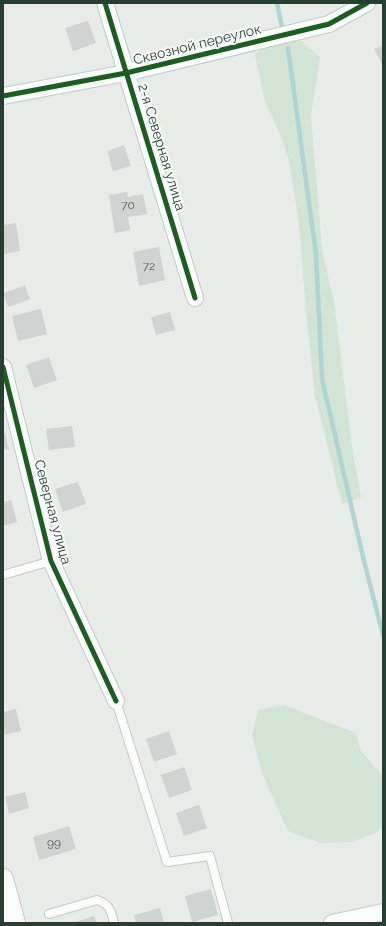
<svg xmlns="http://www.w3.org/2000/svg" width="386" height="926" viewBox="0 0 386 926" font-family="Raleway,sans-serif">
	<style>
		.green { fill: #d3e3d4 }
		.lines { fill: none; stroke-linecap: round; stroke-linejoin: round }
		.stream { stroke: #aed5d1; stroke-width: 4.5 }
		.building { fill: #cfd3d1 }
		.service-casing { stroke: #c4c9c6; stroke-width: 10 }
		.minor-casing { stroke: #c4c9c6; stroke-width: 18 }
		.tertiary-casing { stroke: #c4c9c6; stroke-width: 22 }
		.service { stroke: #fbfcfc; stroke-width: 8 }
		.minor { stroke: #fbfcfc; stroke-width: 16 }
		.tertiary { stroke: #fbfcfc; stroke-width: 20 }
		.cycleway-casing { stroke: #f7faf8; stroke-width: 8 }
		.cycleway { stroke: #1b5e20; stroke-width: 5 }
		.labels { text-anchor: middle; stroke-width: 4; stroke-linejoin: round; paint-order: stroke }
		.number-label { font-size: 12px; fill: #52645a }
		.street-label { font-size: 14px; fill: #273e32; stroke: #f7faf8 }
	</style>
	<rect width="100%" height="100%" fill="#e7ece9"/>
	<g class="green">
		<path d="M300,40L320,57L311,115L322,250L334,302L353,455L361,497L342,504L315,396L307,322L299,224L289,160L279,131L265,102L255,55L267,43L277,44Z"/>
		<path d="M284,705L356,733L361,751L383,776V826L376,833L351,842L320,843L288,831L262,773L252,735L258,710Z"/>
	</g>
	<g class="lines">
		<g class="stream">
			<path d="M277,3L282,27"/>
			<path d="M288,48L316,254L322,379L364,561L383,635"/>
		</g>
	</g>
	<g class="building">
		<path d="M88,21L96,43L73,51L65,28Z"/>
		<path d="M383,45V66L374,49Z"/>
		<path d="M124,145L131,166L113,171L107,151Z"/>
		<path d="M127,192L128,197L143,194L147,214L128,217L130,230L115,233L109,195Z"/>
		<path d="M16,223L20,251L3,254V225Z"/>
		<path d="M159,247L165,280L139,286L133,252Z"/>
		<path d="M25,285L30,299L8,307L3,293Z"/>
		<path d="M41,309L47,334L18,341L12,316Z"/>
		<path d="M170,312L175,330L156,335L151,317Z"/>
		<path d="M49,357L57,380L34,388L26,365Z"/>
		<path d="M72,426L75,447L49,450L46,429Z"/>
		<path d="M3,433H5L9,449L3,450Z"/>
		<path d="M78,482L86,504L63,512L55,489Z"/>
		<path d="M11,500L17,522L3,526V502Z"/>
		<path d="M16,709L21,731L3,735V712Z"/>
		<path d="M169,731L177,754L154,762L146,739Z"/>
		<path d="M184,767L192,790L169,798L161,775Z"/>
		<path d="M25,792L29,808L9,814L5,797Z"/>
		<path d="M199,805L207,828L184,836L176,813Z"/>
		<path d="M69,826L76,849L39,860L33,837Z"/>
		<path d="M211,889L218,915L192,922L185,896Z"/>
		<path d="M160,908L164,923H136L134,915Z"/>
		<path d="M94,916L97,923H72Z"/>
	</g>
	<g class="lines">
		<g class="service-casing">
			<g id="service">
				<path d="M3,575L51,561"/>
				<path d="M116,701L167,862L210,856L228,923"/>
				<path d="M49,914L97,900C110,904 111,911 114,923"/>
			</g>
		</g>
		<g class="minor-casing">
			<g id="minor">
				<path d="M105,3L195,298"/>
				<path d="M3,96L126,73L329,24L367,3"/>
				<path d="M3,367L51,561L116,701"/>
				<path d="M332,923L383,912"/>
			</g>
		</g>
		<g class="tertiary-casing">
			<path id="tertiary" d="M3,879L15,923"/>
		</g>
		<use href="#service" class="service"/>
		<use href="#minor" class="minor"/>
		<use href="#tertiary" class="tertiary"/>
		<g class="cycleway-casing">
			<g id="cycleway">
				<path d="M105,3L195,298"/>
				<path d="M3,96L126,73L329,24L367,3"/>
				<path d="M3,367L51,561L116,701"/>
			</g>
		</g>
		<use href="#cycleway" class="cycleway"/>
	</g>
	<g class="labels">
		<g class="number-label">
			<text x="128" y="209">70</text>
			<text x="149" y="270">72</text>
			<text x="54" y="847">99</text>
		</g>
		<g class="street-label">
			<text transform="translate(197 44) rotate(-14)" y="5">Сквозной переулок</text>
			<text transform="translate(162 147) rotate(73)" y="5">2-я Северная улица</text>
			<text transform="translate(53 512) rotate(75)" y="5">Северная улица</text>
		</g>
	</g>
	<rect width="386" height="926" fill="none" stroke="#273e32" stroke-width="8"/>
</svg>
